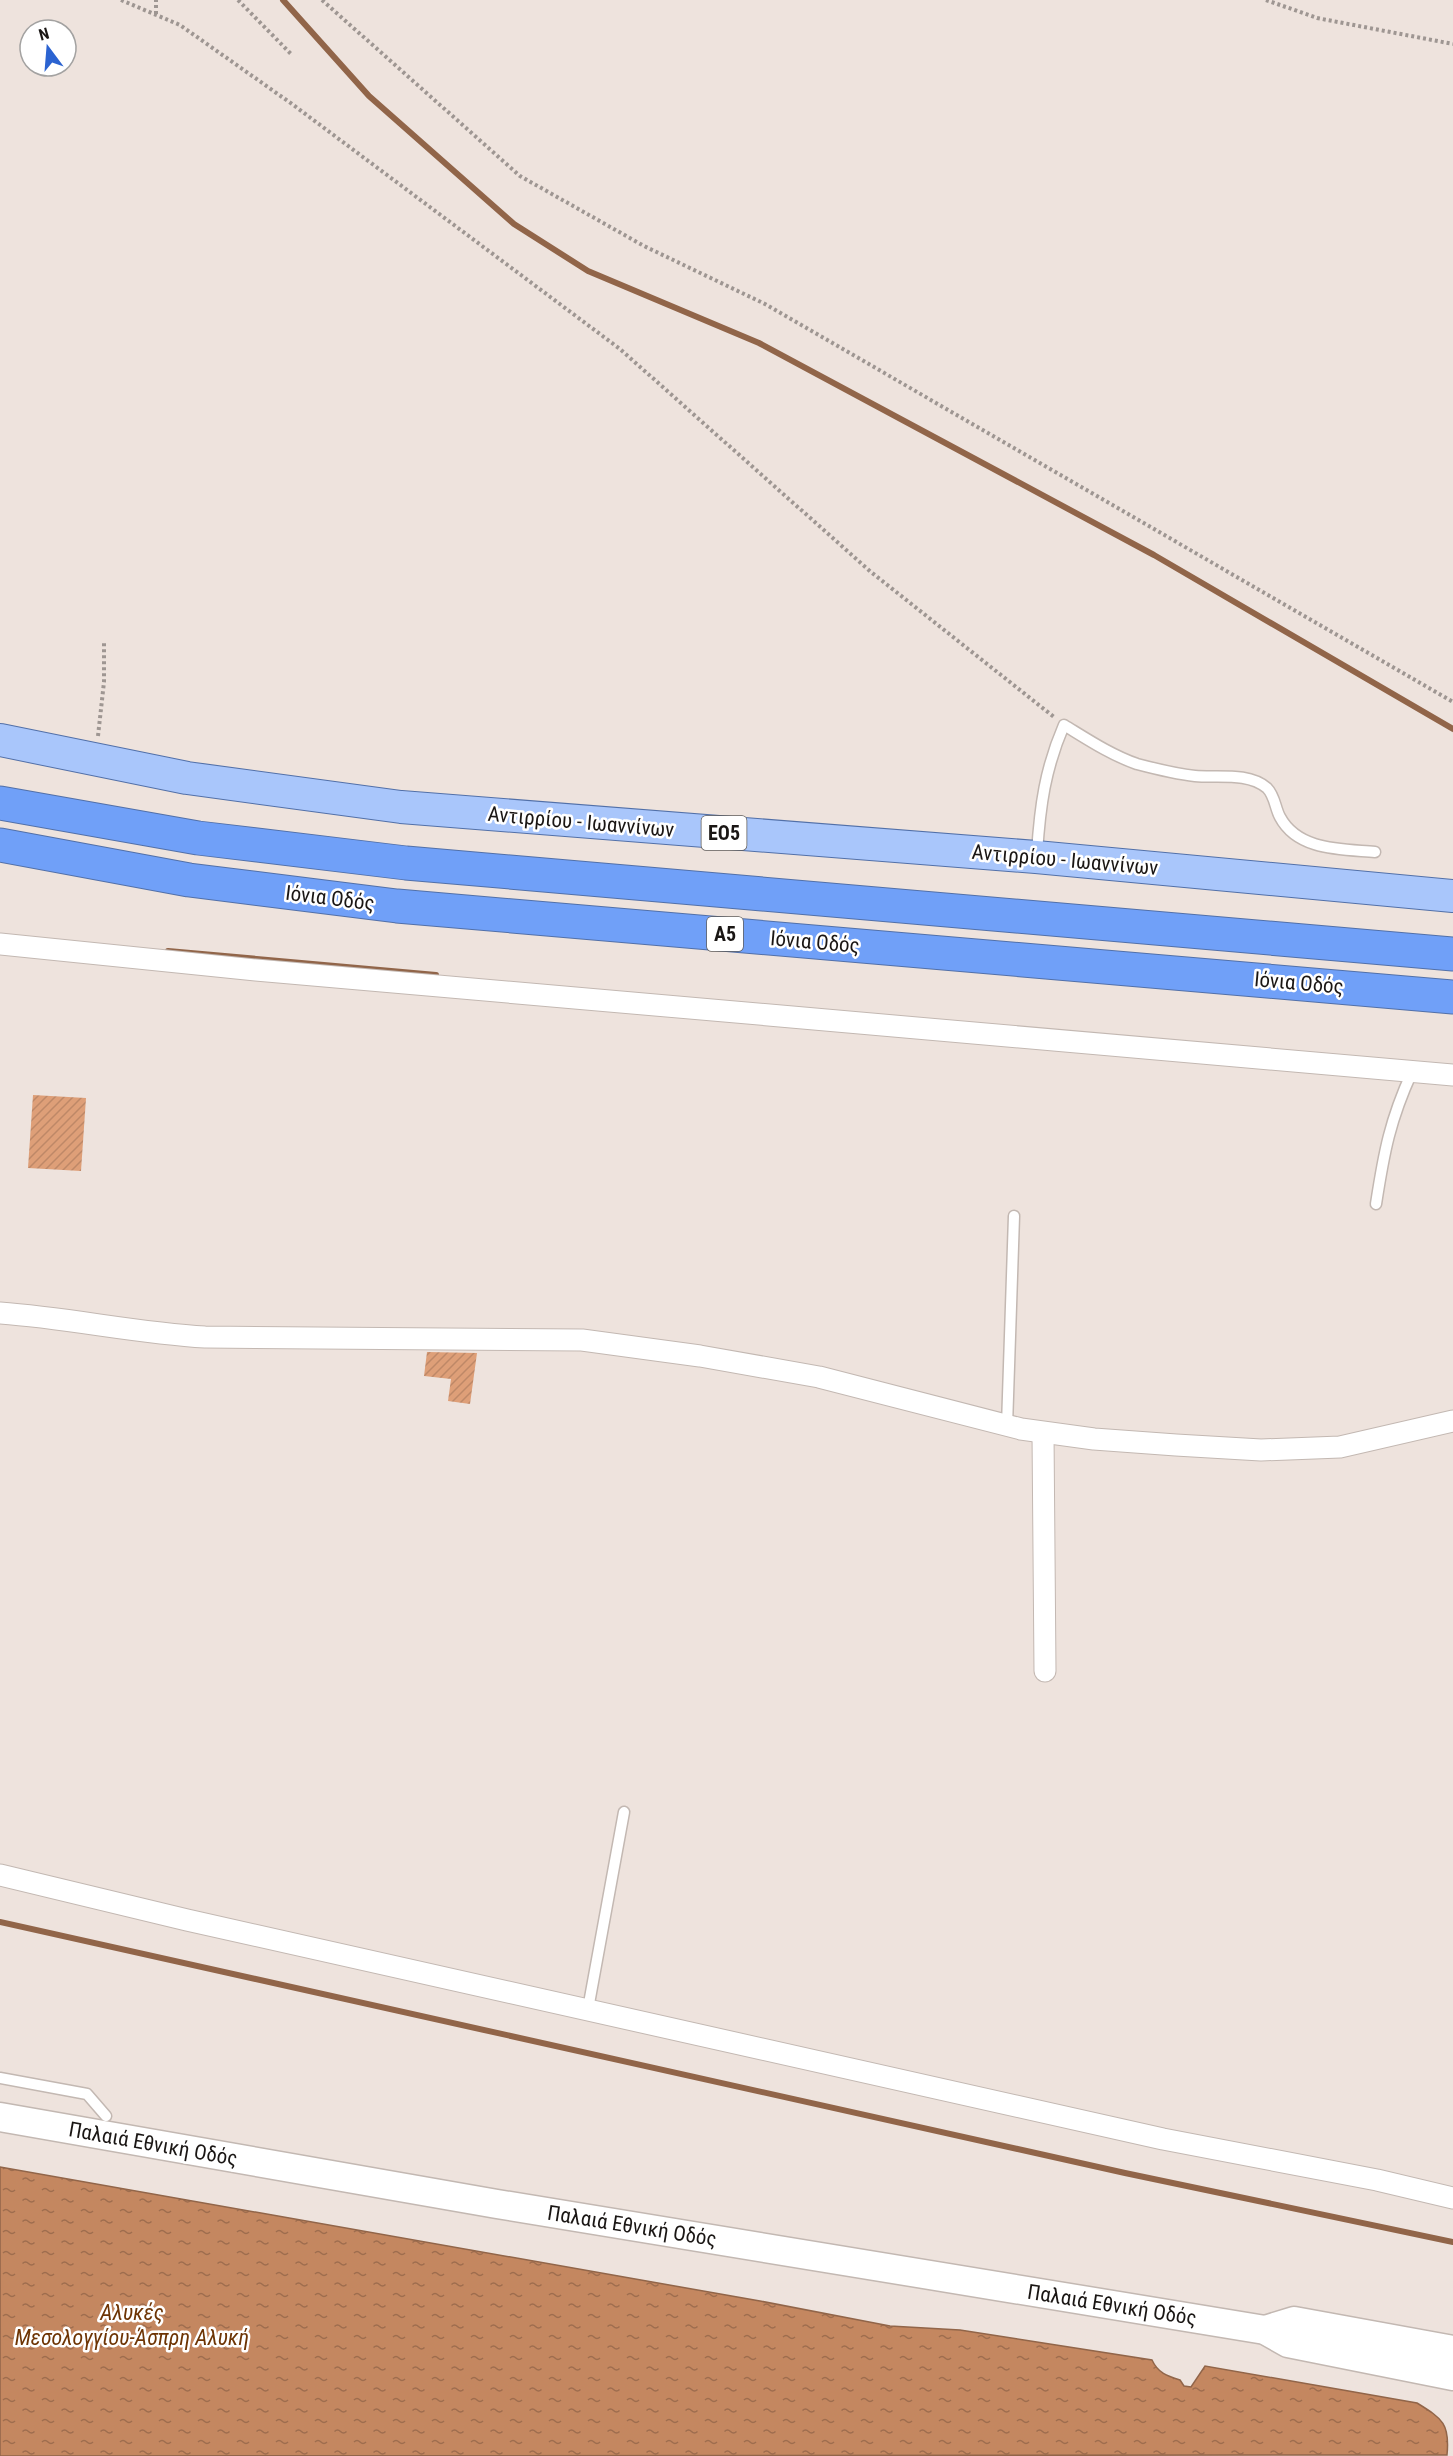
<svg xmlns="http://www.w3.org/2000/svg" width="1453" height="2456" viewBox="0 0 1453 2456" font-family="'Roboto Condensed',sans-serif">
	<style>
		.water { fill: url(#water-ripples); stroke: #916549; stroke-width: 1.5 }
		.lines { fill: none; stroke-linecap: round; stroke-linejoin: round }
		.stream { stroke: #916549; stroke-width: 6 }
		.building { fill: url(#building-hatch) }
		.lane-casing { stroke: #c3b8b2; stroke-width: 13 }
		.street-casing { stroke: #c3b8b2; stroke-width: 23 }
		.secondary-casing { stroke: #c3b8b2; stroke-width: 31 }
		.primary-casing { stroke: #5270a8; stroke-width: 34 }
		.highway-casing { stroke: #5270a8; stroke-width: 35 }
		.path { stroke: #9e9692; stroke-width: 4; stroke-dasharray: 3 3; stroke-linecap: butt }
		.lane { stroke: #fff; stroke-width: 10 }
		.street { stroke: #fff; stroke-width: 21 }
		.secondary { stroke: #fff; stroke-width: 28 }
		.primary { stroke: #a9c6fb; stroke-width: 32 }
		.highway { stroke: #70a0f8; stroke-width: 33 }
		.labels { text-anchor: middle; stroke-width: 5; stroke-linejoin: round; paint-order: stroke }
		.shield { fill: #fff; stroke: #5f5c5a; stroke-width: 1.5 }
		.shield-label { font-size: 20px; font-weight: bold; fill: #1a1614 }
		.street-label { font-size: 21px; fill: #1a1614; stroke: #fff }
		.water-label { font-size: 22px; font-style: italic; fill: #6d3404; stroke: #fff }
	</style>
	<defs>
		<pattern id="water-ripples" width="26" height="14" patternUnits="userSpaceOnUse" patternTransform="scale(1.5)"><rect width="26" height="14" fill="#c48760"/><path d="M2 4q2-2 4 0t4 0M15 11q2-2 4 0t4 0" fill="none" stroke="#9e6d4e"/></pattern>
		<pattern id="building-hatch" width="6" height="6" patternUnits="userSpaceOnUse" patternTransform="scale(1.5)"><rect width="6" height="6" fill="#de9f78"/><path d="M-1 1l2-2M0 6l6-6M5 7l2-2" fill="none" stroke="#be8867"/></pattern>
	</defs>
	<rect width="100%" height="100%" fill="#eee3dd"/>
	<path class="water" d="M0,2167L760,2301L890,2326L960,2330L1152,2360C1158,2373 1167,2376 1180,2380L1184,2386L1191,2387L1205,2366L1417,2403C1443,2419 1450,2424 1447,2455L0,2456Z"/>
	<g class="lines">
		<g class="stream">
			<path d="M283,0L369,96L514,224L588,271L759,343L1154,555L1453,729"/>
			<path d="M168,951L436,975"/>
			<path d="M0,1922L1125,2173L1453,2242"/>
		</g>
	</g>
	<g class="building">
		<path d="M33,1095L86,1098L81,1171L28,1168Z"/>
		<path d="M427,1352L477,1353L470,1404L448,1401L451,1379L424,1376Z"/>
	</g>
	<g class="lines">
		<g class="lane-casing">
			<g id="lane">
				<path d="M1037,853C1040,806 1045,769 1064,725C1087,739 1111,755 1137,764C1156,769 1176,774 1195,776C1218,778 1248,772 1267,788C1275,796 1275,808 1280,817C1298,851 1342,849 1375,852"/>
				<path d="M1376,1204C1384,1152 1390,1120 1412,1072"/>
				<path d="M1007,1426L1014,1216"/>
				<path d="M588,2009L624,1812"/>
				<path d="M0,2078L87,2094L106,2116"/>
			</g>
		</g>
		<g class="street-casing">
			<g id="street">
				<path d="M0,944L256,970L1453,1075"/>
				<path d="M0,1313C69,1318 137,1333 205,1337L582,1340L700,1356L819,1377L1021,1429L1094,1439L1176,1445L1261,1450L1340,1447L1453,1421"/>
				<path d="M1043,1433L1045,1671"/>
				<path d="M0,1875L187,1920L1163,2139L1377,2180L1453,2198"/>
			</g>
		</g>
		<g class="secondary-casing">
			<g id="secondary">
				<path d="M0,2117L497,2204L1265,2330L1288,2343L1453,2376"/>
				<path d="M1265,2330L1294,2321L1453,2350"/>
			</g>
		</g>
		<g class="primary-casing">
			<path id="primary" d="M0,740L187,778L401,807L1036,857L1453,896"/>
		</g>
		<g class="highway-casing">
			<g id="highway">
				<path d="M0,803L198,838L406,863L1453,954"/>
				<path d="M0,845L189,880L397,906L1453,997"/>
			</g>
		</g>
		<g class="path">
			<path d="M121,0L180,25L292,104L620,349L871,572L1054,717"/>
			<path d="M238,0L292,55"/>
			<path d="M322,0L520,176L644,246L765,304L1453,702"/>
			<path d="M1266,0L1317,18L1453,44"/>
			<path d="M156,14V0"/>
			<path d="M98,736L104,682V641"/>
		</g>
		<use href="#lane" class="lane"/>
		<use href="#street" class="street"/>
		<use href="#secondary" class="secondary"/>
		<use href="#primary" class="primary"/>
		<use href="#highway" class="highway"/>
	</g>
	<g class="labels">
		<g class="shield">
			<rect x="701.5" y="816" width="45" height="34" rx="4.5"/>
			<rect x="707" y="917" width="36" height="34" rx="4.5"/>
		</g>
		<g class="shield-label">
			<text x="724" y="840">ΕΟ5</text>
			<text x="725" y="941">Α5</text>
		</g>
		<g class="street-label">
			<text transform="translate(581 822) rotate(5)" y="7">Αντιρρίου - Ιωαννίνων</text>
			<text transform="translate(1065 860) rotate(5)" y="7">Αντιρρίου - Ιωαννίνων</text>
			<text transform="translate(330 898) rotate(7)" y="7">Ιόνια Οδός</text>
			<text transform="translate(815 942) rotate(5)" y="7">Ιόνια Οδός</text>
			<text transform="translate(1299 983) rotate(5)" y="7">Ιόνια Οδός</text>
			<text transform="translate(153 2144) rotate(10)" y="7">Παλαιά Εθνική Οδός</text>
			<text transform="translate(632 2226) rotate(9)" y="7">Παλαιά Εθνική Οδός</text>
			<text transform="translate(1112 2305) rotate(9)" y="7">Παλαιά Εθνική Οδός</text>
		</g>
		<g class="water-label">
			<text x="132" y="2320">Αλυκές<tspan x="132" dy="25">Μεσολογγίου-Άσπρη Αλυκή</tspan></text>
		</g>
	</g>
	<g transform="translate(48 48) rotate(344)"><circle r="28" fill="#ffffff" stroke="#a3a2a1" stroke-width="1.5"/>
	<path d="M0-4.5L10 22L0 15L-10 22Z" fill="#2b63d1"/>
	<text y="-9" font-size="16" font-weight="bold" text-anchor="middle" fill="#1a1614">N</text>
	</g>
</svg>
